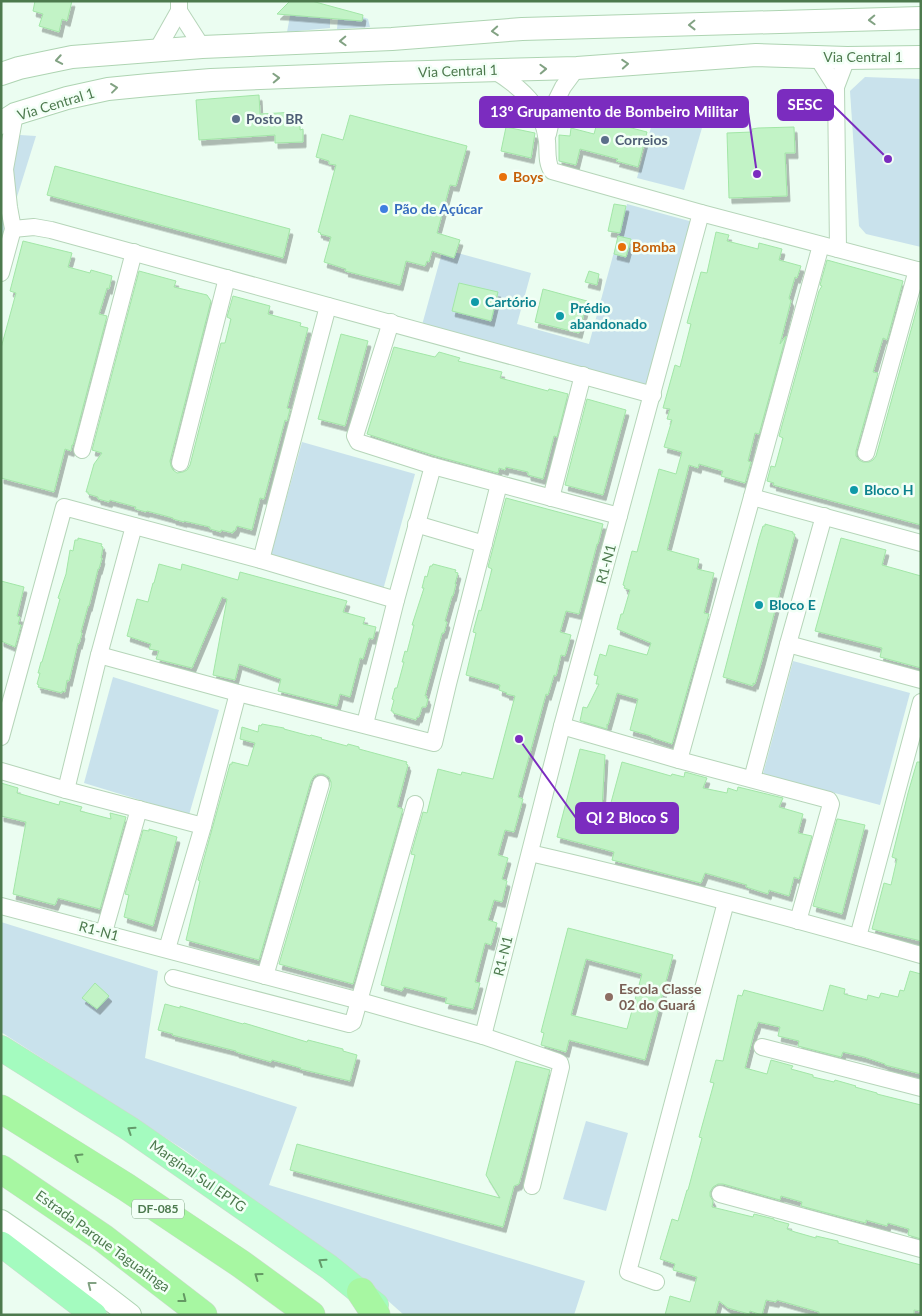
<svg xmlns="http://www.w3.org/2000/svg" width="922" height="1316" viewBox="0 0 922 1316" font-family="Lato,sans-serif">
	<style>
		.green { fill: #c9e2ec }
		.building { fill: #c2f3c6; stroke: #a2e6a7; fill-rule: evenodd; filter: url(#shadow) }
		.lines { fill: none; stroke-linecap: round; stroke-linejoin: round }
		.minor-casing { stroke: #b6d5b9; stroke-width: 18 }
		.secondary-casing { stroke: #aed4b2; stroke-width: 24 }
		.primary-casing { stroke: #cddacd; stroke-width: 26 }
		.motorway-casing { stroke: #cddacd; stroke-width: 29 }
		.minor { stroke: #fff; stroke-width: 16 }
		.secondary { stroke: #fff; stroke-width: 22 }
		.primary { stroke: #a4fbbf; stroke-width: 25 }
		.motorway { stroke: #a7f7a2; stroke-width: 28 }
		.oneway { stroke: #82a283 }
		.oneway2 { stroke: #639a6a }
		.oneway3 { stroke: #649963 }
		.service-dot { fill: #5c6f8a; stroke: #f2fff6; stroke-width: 2 }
		.food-dot { fill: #e8710a; stroke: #f2fff6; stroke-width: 2 }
		.shop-dot { fill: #3f7fe0; stroke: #f2fff6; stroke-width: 2 }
		.culture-dot { fill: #0f9aa8; stroke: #f2fff6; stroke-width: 2 }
		.education-dot { fill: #8d6e63; stroke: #f2fff6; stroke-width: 2 }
		.labels { text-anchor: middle; stroke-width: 5; stroke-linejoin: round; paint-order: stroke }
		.shield { fill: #f2fff6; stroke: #7ea280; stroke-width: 1 }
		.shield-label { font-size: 12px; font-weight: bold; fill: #4d7a4e }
		.street-label { font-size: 14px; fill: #4d7a4e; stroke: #f2fff6 }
		.service-label { font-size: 14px; font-weight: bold; fill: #4e5e75; stroke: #f2fff6; text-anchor: start }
		.food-label { font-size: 14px; font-weight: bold; fill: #c56008; stroke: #f2fff6; text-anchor: start }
		.shop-label { font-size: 14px; font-weight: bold; fill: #366cbe; stroke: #f2fff6; text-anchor: start }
		.culture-label { font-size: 14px; font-weight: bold; fill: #0d838f; stroke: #f2fff6; text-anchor: start }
		.education-label { font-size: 14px; font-weight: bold; fill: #785e54; stroke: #f2fff6; text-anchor: start }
		.leader { fill: none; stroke: #7b2cbf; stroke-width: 2 }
		.callout-dot { fill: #7b2cbf; stroke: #f2fff6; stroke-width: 2 }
		.callout { fill: #7b2cbf; stroke: #7b2cbf; stroke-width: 2 }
		.callout-label { font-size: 15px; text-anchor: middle; font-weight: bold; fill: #fff }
	</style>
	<defs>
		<filter id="shadow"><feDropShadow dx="3" dy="5.5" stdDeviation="0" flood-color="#0004"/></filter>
	</defs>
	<rect width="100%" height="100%" fill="#ebfdf1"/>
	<g class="green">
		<path d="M292,5L330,11V28L287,32Z"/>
		<path d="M339,8L368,19L370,27L337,29Z"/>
		<path d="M865,77L921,79V247L866,234L859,226L850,91Z"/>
		<path d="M658,102L706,114L684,190L637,178Z"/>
		<path d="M20,135L36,136L1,248V151Z"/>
		<path d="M627,204L693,222L648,388L422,325L443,249L531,273L517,324L589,344Z"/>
		<path d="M302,442L415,474L383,590L270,558Z"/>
		<path d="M793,661L910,693L880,805L763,774Z"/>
		<path d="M113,677L219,710L189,815L84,783Z"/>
		<path d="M1,922L158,971L145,1058L297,1107L269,1185L585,1281L574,1315H404L386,1299L186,1151L1,1032Z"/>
		<path d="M586,1121L628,1133L606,1211L563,1199Z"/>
	</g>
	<g class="building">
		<path d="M35,1H72L67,21L62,19L59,32L39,26L43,14L33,11Z"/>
		<path d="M290,1H312L319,3L363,15L362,21L277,14Z"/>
		<path d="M259,95L260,114L296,112L297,125H300V130L303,129V142L275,143V135L199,140L196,100Z"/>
		<path d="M350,115L467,146L456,186L450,185L437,233L460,240L454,258L432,251L429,262L427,261L425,266L406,261L400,285H399L345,271L346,269L324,262L331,237L320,234L321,233L318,232L336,165L329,164V161L316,157L322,134L343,140Z"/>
		<path d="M599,116L616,120V124L647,132L638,167L616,161L618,159L580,149L576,165L559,161V135L570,136L571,128L594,134Z"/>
		<path d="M506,127L535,133L531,158L501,151Z"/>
		<path d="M794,127L795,153H785L787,196L729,198L727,133L752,132V129L758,128Z"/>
		<path d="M55,166L290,229L283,258L47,195Z"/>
		<path d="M614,204L626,206L620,233L608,231Z"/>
		<path d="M716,232L729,235L727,241L758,249L759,243L782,249L779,260L801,266L797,278L795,277L789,298L791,301L780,344L786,336L759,434L755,433L748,461L751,462L745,483L721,476L723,471L699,464L698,468L689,465L686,477L667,550L699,559L697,569L714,573L704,613L709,614L705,628L672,744L651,737V736L630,730L638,699L617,693L608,725L607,724V729L580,721L583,707L587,708L599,684H596L598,676L594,675L600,654L606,656L609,645L647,655L651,643L617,629L621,614H623L630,590L624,588L625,586L623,585L632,551L637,552L659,469L676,474L682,452L664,447L672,420L667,419L670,409L663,408L675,365L680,367L691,324L687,323L701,272L707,273Z"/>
		<path d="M618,236L631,239L626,257L614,254Z"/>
		<path d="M23,241L72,253L68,267L90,273L91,270L112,276L109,289L107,288L99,314L107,316L73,445H72L71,451L65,449L54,492L1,478V348L16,293L10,291Z"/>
		<path d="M827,260L903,281L887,340L883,338L873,372L878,373L856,451V456L859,460L863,462H869L873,460L876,456L921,294V525L773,485L774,483L767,481L771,466L775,467L783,438L779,436L819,291L822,286L820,285Z"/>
		<path d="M139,271L176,281L174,287L207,295L211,301L170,461L171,466L173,470L177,473L183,472L187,470L190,465L221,343H225L231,319L227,317L233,296L270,306L268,314L301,323L300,326L308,328L287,408L290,409L287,421L285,420L264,499L260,498L252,530L237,526L235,531H233V533L221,530V532L210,529V527L184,521V522L173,519V518L147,511L146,512L135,509L136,507L110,500L109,502L98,499V497L88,494V492H86L94,464L102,453L92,450Z"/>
		<path d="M589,271L599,274L597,285L585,282Z"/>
		<path d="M459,283L498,292L491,321L452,311Z"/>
		<path d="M543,289L587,301L579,333L535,322Z"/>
		<path d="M341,334L368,341L345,426L318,419Z"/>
		<path d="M394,347L435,357L439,352L460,358L458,361L502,372L500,378L548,391L549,389L568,394L557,437L554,436L543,479L528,475V472L506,467L505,470L499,468L498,473L436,456L367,434Z"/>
		<path d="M587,399L626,410L603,495L565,485Z"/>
		<path d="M506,498L603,524L598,544H597L579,614L566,611L560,632L571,635L565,656L561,655L556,676L554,675L548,695L546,694L518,797L523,799L514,832L505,830L498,855L508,858L502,879L507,881L502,902L494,900L488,920L497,923L491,945L485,943L475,982L480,983L473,1009L445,1003L447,998L404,987L402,991L381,985L415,855L411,854L423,812L427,813L438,769L461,775L462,772L493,779L515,696L506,694L507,693L499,690L500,685L466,675L476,633L473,632L479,610L481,611L492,569L488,567Z"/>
		<path d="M765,524L793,532V534H795L762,660L755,684L753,683V686L723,677L759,539L763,526H765Z"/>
		<path d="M78,538L102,544L101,546L103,547L101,558H102L99,569H98L89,606H88L81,632L82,633L79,644L78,643L69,681L67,680L65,692L62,691V693L38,687L39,685L37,684L40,673H38L41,662H42L60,599L58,598L66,574L70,550L73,551L75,540H78Z"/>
		<path d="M841,538L886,550L882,565L921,576V668L880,657L882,648L815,631Z"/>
		<path d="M159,564L181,570L182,564L238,580L240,572L347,601L343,612L365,618L363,624L376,627L373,639L369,638L363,659L360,658L350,697L340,694L337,706L278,691L281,679L239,664L235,680L213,675L227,599L222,597L192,668L156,659L159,651L149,649L151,644L127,636L137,599L148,602L153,583H154Z"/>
		<path d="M433,564L456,570L455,572L458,573L455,584H456L453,596H452L445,621L447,622L444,633H442L425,696H427L426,698L428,699L426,707H422L419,717H417L416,720L393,713V711H391L394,700L392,699L395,688H397L404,662H402L405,651L407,652L414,625H412L424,588H422L425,576L427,577L430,566H432Z"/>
		<path d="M1,581L24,587L17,616L20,617L18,624L21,625L15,647L1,641Z"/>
		<path d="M262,724L284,728V729L310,736L311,735L322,738L321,739L347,746L348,744L359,747V749L407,762L406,764L408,765L397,807L403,809L353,984L279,964L331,787V782L329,777L323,774H318L314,776L311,781L259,960L186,940L200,881L198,880L230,764H232V762L248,766L255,743L240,739L242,727L258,732L259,725L261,726Z"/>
		<path d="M580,749L605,755L602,809L609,810L622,762L671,776L672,774L684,777L685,772L707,778L703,788L727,793L728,788L737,791L738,787L783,798L779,807L803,814L798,833L812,836L799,879L794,877L789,896L769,890L768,894L746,887L747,885L705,873L701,883L612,860L614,852L557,837Z"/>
		<path d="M917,762H921V941L872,929L884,883L891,885L897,859L892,857L908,793Z"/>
		<path d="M1,783L18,788L17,793L59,805L60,801L82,807L80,811L111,819L110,813L126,817L100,909L58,898L55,905L13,894L26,822L1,816Z"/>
		<path d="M837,819H838L865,825L842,914L813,906Z"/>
		<path d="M149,829L177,837L153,926L124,917L129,895L125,894L143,830L149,831Z"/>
		<path d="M568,928L673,955L645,1060L569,1040L566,1052L541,1045L544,1033L541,1032ZM586,959L642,974L627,1029L571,1015Z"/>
		<path d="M910,971L921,974V1074L885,1065V1064L864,1057L843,1052L841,1057L798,1046L799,1041L778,1036L780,1027L758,1022L756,1029H755L745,1068L767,1074L771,1060L793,1066L791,1069L813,1075V1077L834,1082L835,1080L856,1086L855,1087L877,1093V1094L921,1105V1239L908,1235L909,1229L888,1223L887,1226L866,1220V1223L846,1218L801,1206L802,1202L781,1196L780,1200L723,1184H718L713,1187L710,1192V1196L713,1201L712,1207L753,1217L754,1214L774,1219V1220L789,1224L787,1229L795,1232L816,1238V1236L838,1241V1243L921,1265V1311L914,1310V1315H819V1312L777,1300L776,1302L766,1300L762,1315L750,1311L749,1314L728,1308L719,1301L715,1315H665L670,1296L690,1302L697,1277L673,1270L675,1264L660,1259L672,1219L678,1221L687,1190H688L702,1138L699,1137L714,1083L710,1082L716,1060L723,1061L738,995L742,996L744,990L823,1011L830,985L845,989L844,994L867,1000L868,995L879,998L881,993L898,997L900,990L904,991Z"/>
		<path d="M95,983L109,996L97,1009L82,998Z"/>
		<path d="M165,1004L180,1008V1006L243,1024L244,1023L307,1042L308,1040L343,1049V1051L357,1055L350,1081L300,1069L301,1068L272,1060L271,1062L236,1052V1051L172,1035L173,1034L158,1030Z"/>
		<path d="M516,1061L550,1070L519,1184L514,1186L503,1227L290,1170L297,1144L500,1198L486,1175Z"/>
	</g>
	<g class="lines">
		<g class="minor-casing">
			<g id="minor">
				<path d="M179,11L202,47"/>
				<path d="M157,50L179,11V1"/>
				<path d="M817,57L836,87"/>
				<path d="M493,70C521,87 543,106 547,141C548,150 546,163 552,171L701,213L921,271"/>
				<path d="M548,134L555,103L563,87L577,68"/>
				<path d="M13,229L34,227L51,230L653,395"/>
				<path d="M838,249L836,87L847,58"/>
				<path d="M1,273L13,229L9,207L5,169L15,114"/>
				<path d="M391,322L355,436L358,442L433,466L619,516"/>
				<path d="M82,450L134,252"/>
				<path d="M866,453L917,270"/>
				<path d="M180,463L227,278"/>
				<path d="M752,497L921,543"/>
				<path d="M551,498L583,375"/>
				<path d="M416,524L484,544"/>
				<path d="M261,560L328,306"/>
				<path d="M788,644L921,680"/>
				<path d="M99,655L238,693L434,743L448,684L499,484"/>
				<path d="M365,724L396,600L433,466"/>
				<path d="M562,726L679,760L829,800L831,804L798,921"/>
				<path d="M1,737L64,507L261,560L396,600"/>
				<path d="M679,760L752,497L821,245"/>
				<path d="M1,771L66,790L203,826"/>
				<path d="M752,779L788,644L824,516"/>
				<path d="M66,790L99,655L134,526"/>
				<path d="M530,853C661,883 791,918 921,955"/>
				<path d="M1,906L360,1001L483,1036L562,726L701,213"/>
				<path d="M104,932L139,809"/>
				<path d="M858,937L921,702"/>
				<path d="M167,949L203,826L238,693"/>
				<path d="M265,976L321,784"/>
				<path d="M173,978L349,1024L353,1022L415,804"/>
				<path d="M483,1036L556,1061L560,1063L561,1067L532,1186"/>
				<path d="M762,1047L921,1088"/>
				<path d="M720,1194L921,1249"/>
				<path d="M656,1282L628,1272L726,902"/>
			</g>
		</g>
		<g class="secondary-casing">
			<g id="secondary">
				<path d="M1,74L19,68L72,57L202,47L392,39L522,29L921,18"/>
				<path d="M1,123L15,114L67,98L108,89L149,85L211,80L391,73L577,68L756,55L847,58L921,57"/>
				<path d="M1,1221C45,1251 88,1282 130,1315"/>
			</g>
		</g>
		<g class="primary-casing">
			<g id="primary">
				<path d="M1,1048L130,1129L329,1267L376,1305"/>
				<path d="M1,1244L94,1315"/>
			</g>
		</g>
		<g class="motorway-casing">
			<g id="motorway">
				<path d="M1,1109L126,1187L241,1264L311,1315"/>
				<path d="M1,1169L103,1238L203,1315"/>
				<path d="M361,1292L376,1315"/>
			</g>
		</g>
		<use href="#minor" class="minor"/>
		<use href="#secondary" class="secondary"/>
		<use href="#primary" class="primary"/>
		<use href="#motorway" class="motorway"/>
	</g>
	<defs><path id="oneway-chevron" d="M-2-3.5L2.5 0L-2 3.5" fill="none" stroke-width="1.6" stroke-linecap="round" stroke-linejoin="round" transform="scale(1.25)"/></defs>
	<g class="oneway">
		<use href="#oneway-chevron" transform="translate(872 20) rotate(178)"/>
		<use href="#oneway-chevron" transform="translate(692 25) rotate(179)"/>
		<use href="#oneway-chevron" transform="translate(495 31) rotate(176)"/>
		<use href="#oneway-chevron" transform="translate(343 41) rotate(178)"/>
		<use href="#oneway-chevron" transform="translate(59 60) rotate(170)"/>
		<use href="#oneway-chevron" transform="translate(625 64) rotate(-4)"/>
		<use href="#oneway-chevron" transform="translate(543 69) rotate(-2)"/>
		<use href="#oneway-chevron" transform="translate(276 78) rotate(-2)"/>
		<use href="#oneway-chevron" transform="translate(114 88) rotate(-7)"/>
		<use href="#oneway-chevron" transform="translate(91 1285) rotate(-142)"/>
	</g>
	<g class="oneway2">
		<use href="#oneway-chevron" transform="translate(131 1130) rotate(-146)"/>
		<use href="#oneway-chevron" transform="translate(322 1262) rotate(-146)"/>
	</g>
	<g class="oneway3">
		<use href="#oneway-chevron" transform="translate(78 1157) rotate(-148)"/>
		<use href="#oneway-chevron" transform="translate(258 1276) rotate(-144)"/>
		<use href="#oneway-chevron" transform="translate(183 1299) rotate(38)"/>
	</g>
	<g class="service-dot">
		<circle cx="236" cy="119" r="5"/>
		<circle cx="605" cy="140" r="5"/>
	</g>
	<g class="food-dot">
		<circle cx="503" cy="177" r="5"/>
		<circle cx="622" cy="247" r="5"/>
	</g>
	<circle class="shop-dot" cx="384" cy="209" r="5"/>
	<g class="culture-dot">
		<circle cx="475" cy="302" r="5"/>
		<circle cx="560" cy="316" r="5"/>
		<circle cx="854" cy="490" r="5"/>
		<circle cx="759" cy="605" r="5"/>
	</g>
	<circle class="education-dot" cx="609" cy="997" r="5"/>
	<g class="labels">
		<rect class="shield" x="132" y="1199.5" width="52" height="19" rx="4"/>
		<g class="shield-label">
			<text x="158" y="1213">DF-085</text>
		</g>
		<g class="street-label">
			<text x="863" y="62">Via Central 1</text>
			<text transform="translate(458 71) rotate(-2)" y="5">Via Central 1</text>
			<text transform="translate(56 104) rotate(-17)" y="5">Via Central 1</text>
			<text transform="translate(606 564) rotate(-75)" y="5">R1-N1</text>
			<text transform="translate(99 931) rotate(15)" y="5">R1-N1</text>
			<text transform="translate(503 956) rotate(-76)" y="5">R1-N1</text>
			<text transform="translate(198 1176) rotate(35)" y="5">Marginal Sul EPTG</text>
			<text transform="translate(103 1241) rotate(36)" y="5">Estrada Parque Taguatinga</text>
		</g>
		<g class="service-label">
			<text x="246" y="124">Posto BR</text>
			<text x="615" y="145">Correios</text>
		</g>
		<g class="food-label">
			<text x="513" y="182">Boys</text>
			<text x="632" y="252">Bomba</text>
		</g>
		<g class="shop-label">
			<text x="394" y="214">Pão de Açúcar</text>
		</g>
		<g class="culture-label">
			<text x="485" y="307">Cartório</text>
			<text x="570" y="313">Prédio<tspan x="570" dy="16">abandonado</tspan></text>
			<text x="864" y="495">Bloco H</text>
			<text x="769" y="610">Bloco E</text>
		</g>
		<g class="education-label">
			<text x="619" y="994">Escola Classe<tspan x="619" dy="16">02 do Guará</tspan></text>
		</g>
	</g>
	<path class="leader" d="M888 159L833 105M757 174L748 112M519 739L576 818"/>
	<g class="callout-dot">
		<circle cx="888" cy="159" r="5"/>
		<circle cx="757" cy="174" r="5"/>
		<circle cx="519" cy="739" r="5"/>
	</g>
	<g class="callout">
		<rect x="778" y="90" width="55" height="30" rx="5"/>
		<rect x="480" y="97" width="268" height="30" rx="5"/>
		<rect x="576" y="803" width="102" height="30" rx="5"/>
	</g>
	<g class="callout-label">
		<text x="805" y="110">SESC</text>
		<text x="614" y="117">13º Grupamento de Bombeiro Militar</text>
		<text x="627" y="823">QI 2 Bloco S</text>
	</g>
	<rect width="922" height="1316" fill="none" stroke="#4d7a4e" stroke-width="5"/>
</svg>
